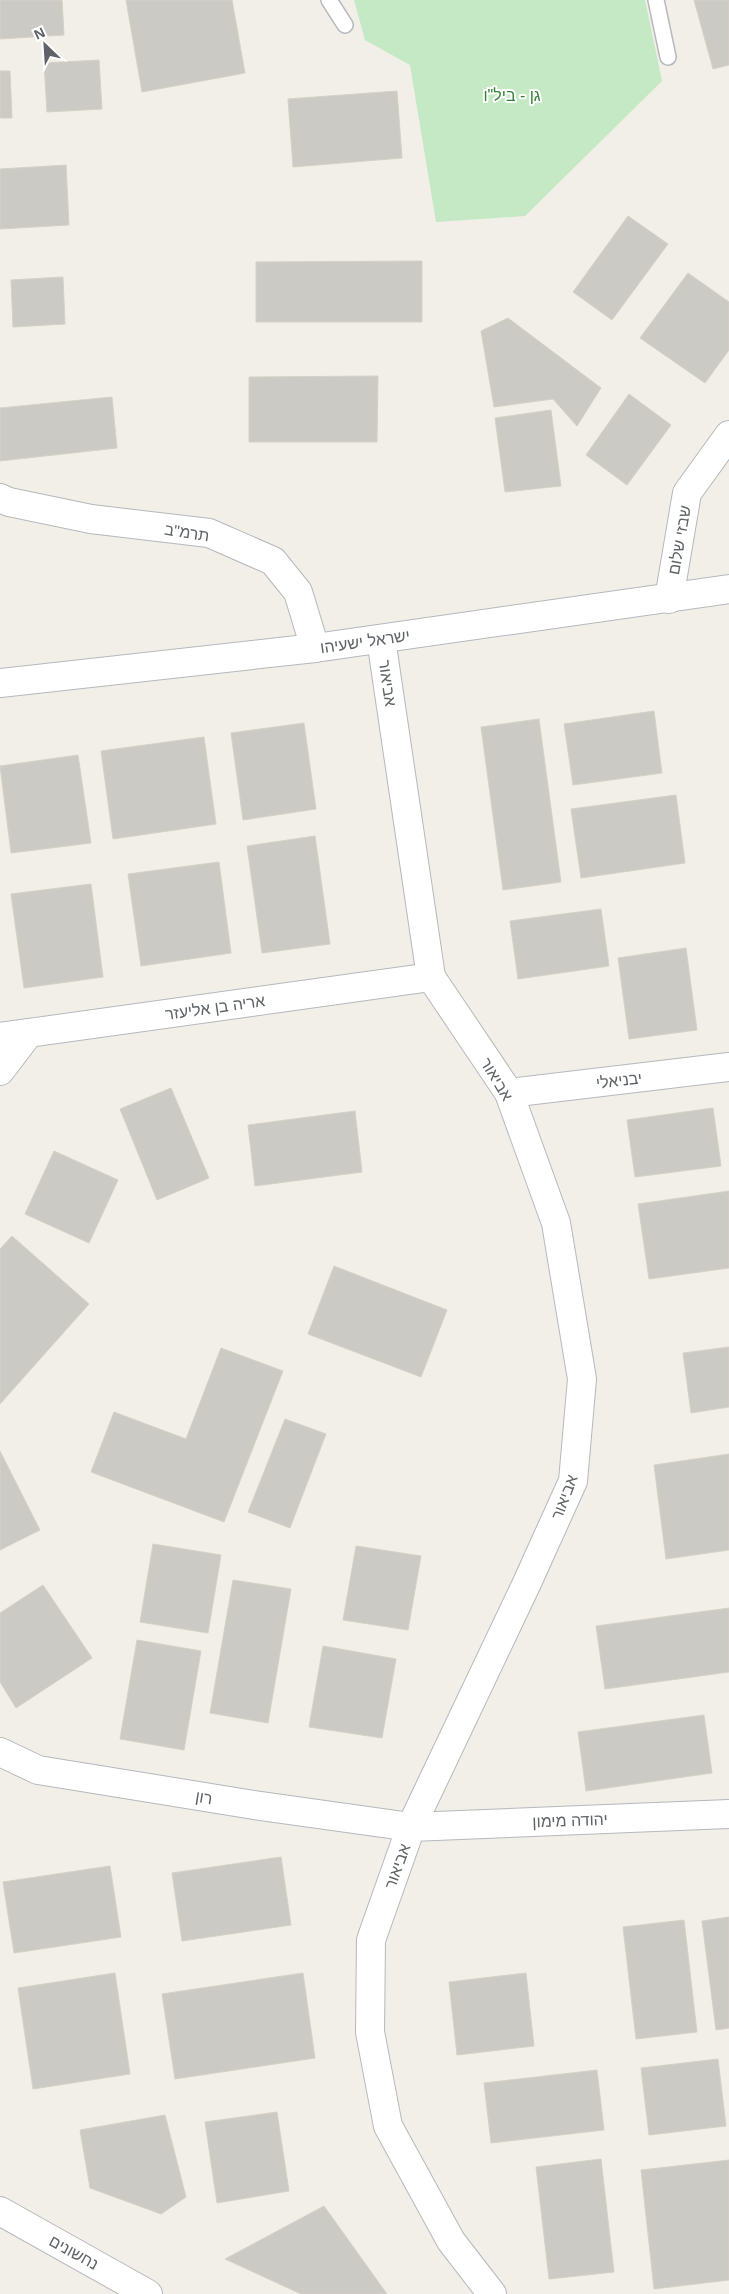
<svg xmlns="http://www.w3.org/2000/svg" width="729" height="2294" viewBox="0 0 729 2294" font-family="Arial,'Noto Sans Hebrew',sans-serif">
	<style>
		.green { fill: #c5e8c5 }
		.building { fill: #cccac5; stroke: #d6d1c6 }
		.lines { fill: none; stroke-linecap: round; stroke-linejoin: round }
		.service-casing { stroke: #b5b8bc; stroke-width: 18 }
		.minor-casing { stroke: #b5b8bc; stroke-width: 30 }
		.service { stroke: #fff; stroke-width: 15 }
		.minor { stroke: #fff; stroke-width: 28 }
		.labels { text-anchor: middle; stroke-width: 4; stroke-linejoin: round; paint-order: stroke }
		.park-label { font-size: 16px; fill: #348238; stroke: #fff }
		.street-label { font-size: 16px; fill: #5f6368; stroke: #fff }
	</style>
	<rect width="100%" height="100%" fill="#f1efe8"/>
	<path class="green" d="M354,0H645L662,81L525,216L436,222L410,65L365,40Z"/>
	<g class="building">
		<path d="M0,0H62L64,35L0,39Z"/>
		<path d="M126,0H232L245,73L142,92Z"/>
		<path d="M694,0H729V65L713,69Z"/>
		<path d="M99,60L102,109L47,112L44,63Z"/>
		<path d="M0,71H10L12,118H0Z"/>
		<path d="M397,91L402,158L293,167L288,99Z"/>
		<path d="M66,165L69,225L0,229V169Z"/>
		<path d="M628,216L668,244L612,320L573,292Z"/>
		<path d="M422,261V322H256V262Z"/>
		<path d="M688,273L729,302V350L705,383L640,338Z"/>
		<path d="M63,277L65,324L13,327L11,280Z"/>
		<path d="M508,318L601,388L577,426L553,399L494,407L481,331Z"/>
		<path d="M378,376L377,442H249V377Z"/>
		<path d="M629,394L671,425L627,485L586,455Z"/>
		<path d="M112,397L117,448L0,461V408Z"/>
		<path d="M551,410L561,486L505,492L495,418Z"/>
		<path d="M654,711L662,773L573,785L564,724Z"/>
		<path d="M539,719L561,882L503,890L481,727Z"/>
		<path d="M304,723L316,809L243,820L231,733Z"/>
		<path d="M204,737L216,824L113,839L101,751Z"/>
		<path d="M78,755L91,843L11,853L0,766Z"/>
		<path d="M676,795L685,863L581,878L571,809Z"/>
		<path d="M315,836L330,944L262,953L247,846Z"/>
		<path d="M219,862L231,953L141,966L128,874Z"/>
		<path d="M91,884L103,977L24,988L11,894Z"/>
		<path d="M601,909L609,966L518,979L510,921Z"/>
		<path d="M686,948L697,1030L629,1039L618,958Z"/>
		<path d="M171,1088L209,1178L157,1200L120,1109Z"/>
		<path d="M713,1108L721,1166L635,1177L627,1120Z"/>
		<path d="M355,1111L362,1172L255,1186L248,1125Z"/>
		<path d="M54,1151L118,1180L89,1243L25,1214Z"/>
		<path d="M729,1191V1268L649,1279L638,1204Z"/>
		<path d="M12,1236L89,1304L0,1404V1249Z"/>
		<path d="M334,1266L447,1310L421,1377L308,1334Z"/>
		<path d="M729,1347V1407L691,1413L683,1353Z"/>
		<path d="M221,1348L283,1371L224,1522L91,1472L114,1412L186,1439Z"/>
		<path d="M285,1419L326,1434L290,1528L248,1512Z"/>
		<path d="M0,1451L40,1530L0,1550Z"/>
		<path d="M729,1454V1550L666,1559L654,1465Z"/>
		<path d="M153,1544L221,1555L208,1633L140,1622Z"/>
		<path d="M356,1546L421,1556L408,1630L343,1620Z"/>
		<path d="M233,1580L291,1589L268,1723L210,1713Z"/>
		<path d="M43,1585L92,1658L16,1708L0,1682V1613Z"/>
		<path d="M729,1608V1672L605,1689L596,1626Z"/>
		<path d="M137,1640L201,1651L184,1750L120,1739Z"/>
		<path d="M323,1646L396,1659L382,1738L309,1727Z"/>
		<path d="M704,1715L712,1773L586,1791L578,1732Z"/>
		<path d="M281,1857L291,1925L182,1941L172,1873Z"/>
		<path d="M110,1866L121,1937L14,1953L3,1882Z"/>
		<path d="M729,1917V2028L716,2030L702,1921Z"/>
		<path d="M684,1920L697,2032L636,2039L623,1927Z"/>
		<path d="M115,1973L130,2074L33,2089L18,1988Z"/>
		<path d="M303,1973L315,2058L175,2079L162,1994Z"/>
		<path d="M526,1973L534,2046L457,2055L449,1982Z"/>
		<path d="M718,2059L726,2126L649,2135L641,2068Z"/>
		<path d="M597,2070L604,2130L491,2143L484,2083Z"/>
		<path d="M277,2112L289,2191L217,2203L205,2122Z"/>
		<path d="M165,2115L186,2197L161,2214L90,2188L80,2130Z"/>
		<path d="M601,2159L614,2272L549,2279L536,2167Z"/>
		<path d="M729,2160V2280L654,2289L641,2170Z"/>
		<path d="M324,2206L387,2294H301L225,2259Z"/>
	</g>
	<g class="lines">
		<g class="service-casing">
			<g id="service">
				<path d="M329,0L345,25"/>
				<path d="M656,0L668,57"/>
			</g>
		</g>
		<g class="minor-casing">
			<g id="minor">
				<path d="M0,498L9,502L91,519L209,533L273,561L298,592L315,648"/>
				<path d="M669,599L687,493L729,435"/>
				<path d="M381,639L431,977L509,1093L556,1223L582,1379L573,1481L526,1585L411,1827L371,1940L370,2032L388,2126L451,2241L492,2294"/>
				<path d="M0,683L315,648L729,589"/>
				<path d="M0,1037L431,977"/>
				<path d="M0,1071L29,1033"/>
				<path d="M509,1093L729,1067"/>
				<path d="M0,1752L38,1770L254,1805L411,1827L729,1814"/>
				<path d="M0,2211L148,2294"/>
			</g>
		</g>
		<use href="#service" class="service"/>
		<use href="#minor" class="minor"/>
	</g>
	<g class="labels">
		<g class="park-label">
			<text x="512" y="101">גן - ביל"ו</text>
		</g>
		<g class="street-label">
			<text transform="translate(187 532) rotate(9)" y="6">תרמ"ב</text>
			<text transform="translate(679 540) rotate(-80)" y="6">שבזי שלום</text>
			<text transform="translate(365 641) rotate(-8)" y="6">ישראל ישעיהו</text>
			<text transform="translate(388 683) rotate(82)" y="6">אביאור</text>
			<text transform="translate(215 1007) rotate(-8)" y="6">אריה בן אליעזר</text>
			<text transform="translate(497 1079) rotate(59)" y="6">אביאור</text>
			<text transform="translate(619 1080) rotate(-7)" y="6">יבניאלי</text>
			<text transform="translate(564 1497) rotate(-69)" y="6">אביאור</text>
			<text transform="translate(204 1797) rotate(9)" y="6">רון</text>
			<text transform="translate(570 1820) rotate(-2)" y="6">יהודה מימון</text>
			<text transform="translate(397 1866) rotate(-70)" y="6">אביאור</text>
			<text transform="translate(74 2252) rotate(29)" y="6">נחשונים</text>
		</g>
	</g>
	<g transform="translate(45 45) rotate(335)" stroke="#ffffff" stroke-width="4" paint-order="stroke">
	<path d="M0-4L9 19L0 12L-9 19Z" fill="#5f6368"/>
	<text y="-8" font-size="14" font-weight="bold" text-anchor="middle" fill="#5f6368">N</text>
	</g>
</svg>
